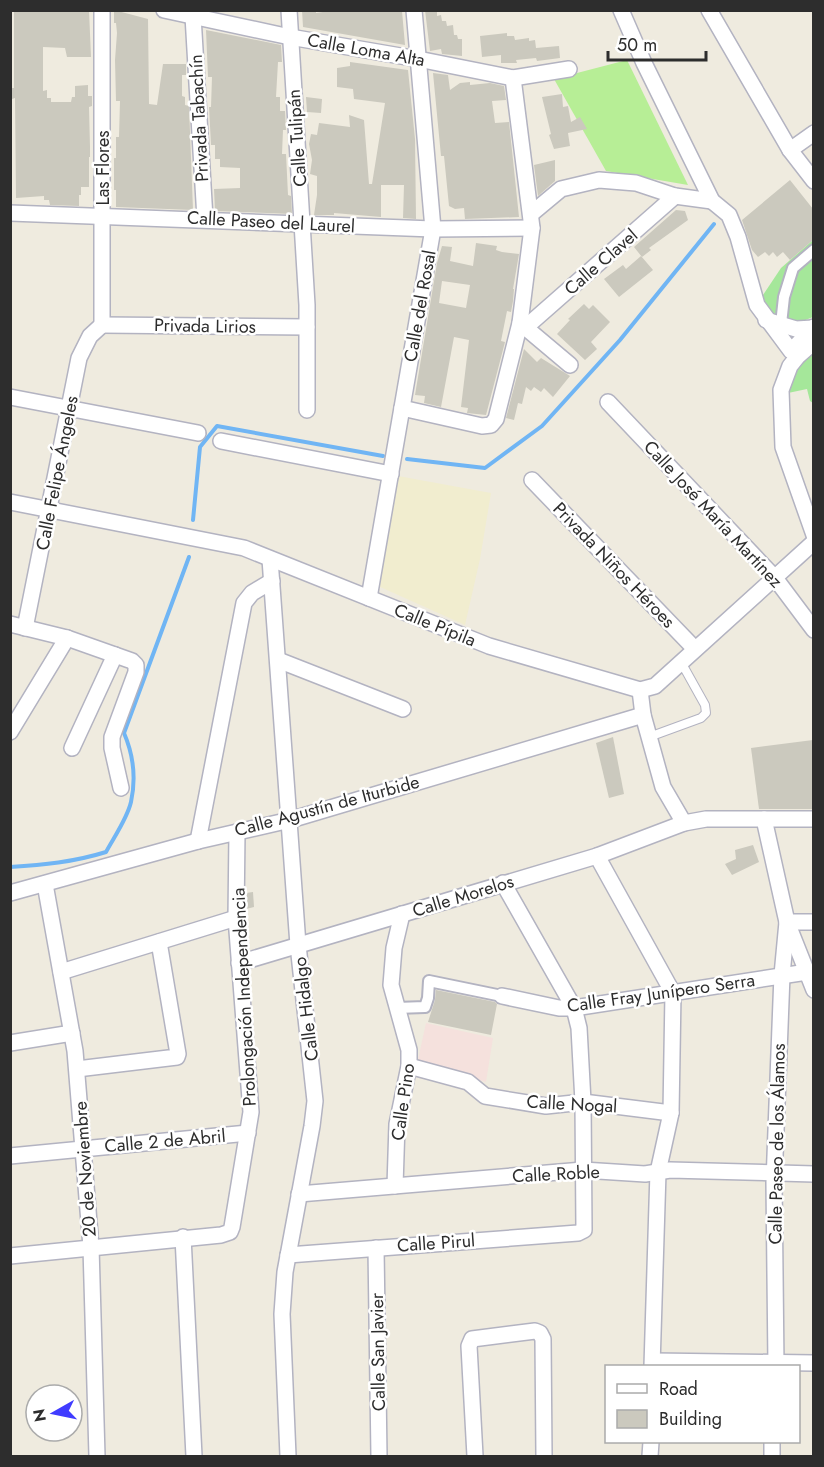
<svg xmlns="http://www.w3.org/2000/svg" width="824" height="1467" viewBox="0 0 824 1467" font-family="Jost,sans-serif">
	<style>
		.education { fill: #f1edcf }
		.medical { fill: #f5e1dd }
		.green { fill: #a5e79a }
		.pitch { fill: #b7ee96 }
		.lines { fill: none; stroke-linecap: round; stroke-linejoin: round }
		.stream { stroke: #70b5f4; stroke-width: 4 }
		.building { fill: #cbc9be; fill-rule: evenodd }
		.service-casing { stroke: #b3b3c1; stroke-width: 10 }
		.pedestrian-casing { stroke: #b3b3c1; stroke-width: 14 }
		.minor-casing { stroke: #b3b3c1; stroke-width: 18 }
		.service { stroke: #fff; stroke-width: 8 }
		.pedestrian { stroke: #fff; stroke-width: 10 }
		.minor { stroke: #fff; stroke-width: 15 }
		.labels { text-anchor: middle; stroke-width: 5; stroke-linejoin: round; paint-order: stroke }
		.street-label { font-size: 18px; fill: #2d2d2d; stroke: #fff }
	</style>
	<rect width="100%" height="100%" fill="#efebdf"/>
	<path class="education" d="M398,476L491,493L480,559L465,625L378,586Z"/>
	<path class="medical" d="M426,1023L493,1038L486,1082L417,1064Z"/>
	<g class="green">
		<path d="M813,240V317L798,323L770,315L759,301L781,268Z"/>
		<path d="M813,351V403L810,401L807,389L788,393L793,370Z"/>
	</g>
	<path class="pitch" d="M627,60L688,185L606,171L554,79Z"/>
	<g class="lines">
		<g class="stream">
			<path d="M407,459L485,468L542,426L620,340L714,224"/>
			<path d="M193,520L200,447L217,426L383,456"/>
			<path d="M10,867C43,865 74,862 106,852C114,837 127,819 131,802C136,779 133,754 124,733L189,557"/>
		</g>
	</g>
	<g class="building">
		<path d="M14,10H89L91,57H67L65,48L43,47V91L47,90V98H51V102H71L72,97H75V86L88,85V96H92V106L89,107L90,147V157H89V187H81V195H79V206L50,205L49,200H44V196L16,198L15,98L12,99V88H14Z"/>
		<path d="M114,10L148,19L149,104L157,105L163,64H186V75H182V96L185,97V105L189,106L193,210L116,207V190H114V158H116V137H119L120,101H116L115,60L117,33L116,23H114Z"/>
		<path d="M302,10H316V13L336,10L402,11L405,45L303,27Z"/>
		<path d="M425,10H437V16L441,15L442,21H446L447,26L453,25L454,35H457L458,39H462V56L442,54L441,49L430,51Z"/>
		<path d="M206,30L281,45L282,62H278L276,97H280V111H285L286,130H283L282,154H286L288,195L291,196L292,214L215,211L214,189L240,188V168L220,167V159H215V145H211L209,107H211L212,77H208Z"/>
		<path d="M507,33V36H514L515,40L529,38V41L535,40L536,48L559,46L560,58L537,61L536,58L516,60L517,63H501V55L482,57L480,36Z"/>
		<path d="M350,62L408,70L415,139L416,219L403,218L404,185H381V217L334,213V215H314L317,195V176L310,174L312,160L309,144L311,134L317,135L319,123L350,127L349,115L364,120L369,184H372L385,103L354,99L353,89L337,87V68L350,66Z"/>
		<path d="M433,73L448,75L450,90L460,83L470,82V85L490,83L504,86L506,100L492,101L495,123L509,122L519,217L465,219L464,208L455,209L449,206L444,156H441Z"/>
		<path d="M562,94L563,107L568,106L571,122L580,117L587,129L568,133L570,146L554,149L549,135L551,134L542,97Z"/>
		<path d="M306,97L322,99L321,113L307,112Z"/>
		<path d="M555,160V181L538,196L534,165Z"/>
		<path d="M790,180L813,209V240L790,260L783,252L777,257L773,252L769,256L765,252L758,257L752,250L742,220Z"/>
		<path d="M676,210L685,211L688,220L649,248L651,250L642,257L634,247Z"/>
		<path d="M476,243L497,246L496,250L502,252L519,254L513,289H514L513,301L511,312L507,311L501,341L505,342L486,415L467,413L468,408L461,407L469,340L454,337L441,407L424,403L425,396L415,395L437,263L442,246L452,247L450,261L473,266ZM442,281L470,285L466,308L439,303Z"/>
		<path d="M641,256L653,270L619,297L604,279L623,265L626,269Z"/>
		<path d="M584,304L589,309L593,305L610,322L591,342L597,349L585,360L557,334L570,320L568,319Z"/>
		<path d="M524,349L537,362L541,358L570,376L553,397L544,388L541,392L534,387L531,391L526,387L522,404L518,403L514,420L506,418Z"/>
		<path d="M613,737L624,794L609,798L596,743Z"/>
		<path d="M813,740V809H759L751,748Z"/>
		<path d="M753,845L759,862L732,875L725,864L736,859L735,850Z"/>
		<path d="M253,892L254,907L246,909V893Z"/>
		<path d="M436,990L495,1002L497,1004L491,1035L428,1022L435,1000Z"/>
	</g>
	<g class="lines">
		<g class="service-casing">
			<path id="service" d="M649,737L701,718L706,713L705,705L681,662"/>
		</g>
		<g class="pedestrian-casing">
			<g id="pedestrian">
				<path d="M781,324L784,297L793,268L814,250"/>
				<path d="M396,1008L425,1007L428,998L429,981L502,996"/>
			</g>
		</g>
		<g class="minor-casing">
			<g id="minor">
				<path d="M102,10V325"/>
				<path d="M164,10L290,37L418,59L513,78L569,69"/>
				<path d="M289,10L307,305V410"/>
				<path d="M621,10L644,63L712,201L729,215L738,237L757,305L791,351L798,356"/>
				<path d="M709,10L790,150L814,181"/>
				<path d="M193,16L205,219"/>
				<path d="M790,150L814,133"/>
				<path d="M10,213L433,229L532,228"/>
				<path d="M531,214L561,189L599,180L636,183L675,196L712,201"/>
				<path d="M766,320L796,329L813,328"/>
				<path d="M520,323L570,365"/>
				<path d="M102,325L307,327"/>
				<path d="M526,327L675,196"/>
				<path d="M814,342L798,356L790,366L781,390L783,447L814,535"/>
				<path d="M793,349L814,327"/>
				<path d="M10,397L198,433"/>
				<path d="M608,402L775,578L814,630"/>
				<path d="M402,408L482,426L491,425L496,419L520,323L532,228L513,78"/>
				<path d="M221,441L391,474"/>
				<path d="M532,480L695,649"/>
				<path d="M10,502L244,548L489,646L640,690L655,686L814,542"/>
				<path d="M270,559L298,945L315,1101L312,1126L285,1272L282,1314L288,1456"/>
				<path d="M369,598L433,229L414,10"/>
				<path d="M10,624L67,638L132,661L136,665V672L112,737V748L121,788"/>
				<path d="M25,628L79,358L90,336L102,325"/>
				<path d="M278,660L403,709"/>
				<path d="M640,690L643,715L663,787L684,823"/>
				<path d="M10,732L67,638"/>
				<path d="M72,748L115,655"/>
				<path d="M764,819L787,922L814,990"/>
				<path d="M198,841L244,603L252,593L272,581"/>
				<path d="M597,856L673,993L671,1113L658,1172L652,1366"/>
				<path d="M45,884L75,1051L91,1247L97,1456"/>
				<path d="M10,893L198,841L290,820L643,715"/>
				<path d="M239,963L597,856L684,823L706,819H814"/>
				<path d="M61,972L236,918"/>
				<path d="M502,996L559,1008H574L807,972"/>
				<path d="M10,1043L72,1033"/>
				<path d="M409,1066L468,1082L485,1096L546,1106L583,1102L671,1113"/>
				<path d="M77,1069L177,1057L178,1054L159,942"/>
				<path d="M10,1156L248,1133"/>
				<path d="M395,1186L397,1124L409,1066V1050L391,985L394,948L402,914"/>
				<path d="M299,1194L583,1170L645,1174L670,1170L814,1174"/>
				<path d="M183,1237L194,1456"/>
				<path d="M376,1248L379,1456"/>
				<path d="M288,1255L578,1233L584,1230L583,1102L579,1028L574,1008L503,883"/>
				<path d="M10,1256L221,1235L230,1232L232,1227L251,1112L236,918L237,832"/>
				<path d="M653,1361L814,1363"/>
				<path d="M776,1366L774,1182L782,975L787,922H814"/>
				<path d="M475,1456L469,1346L472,1339L535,1331L540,1333L543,1339L544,1456"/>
				<path d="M650,1456L651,1442"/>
				<path d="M772,1456V1442"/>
			</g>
		</g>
		<use href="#service" class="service"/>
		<use href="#pedestrian" class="pedestrian"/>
		<use href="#minor" class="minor"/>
	</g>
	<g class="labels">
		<g class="street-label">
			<text transform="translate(366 50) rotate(10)" y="6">Calle Loma Alta</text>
			<text transform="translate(199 118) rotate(-93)" y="6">Privada Tabachín</text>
			<text transform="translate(297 138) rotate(-94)" y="6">Calle Tulipán</text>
			<text transform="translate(103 168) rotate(-90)" y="6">Las Flores</text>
			<text transform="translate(271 222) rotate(3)" y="6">Calle Paseo del Laurel</text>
			<text transform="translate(601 262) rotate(-41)" y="6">Calle Clavel</text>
			<text transform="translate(420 306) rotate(-80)" y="6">Calle del Rosal</text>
			<text transform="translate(205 326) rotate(1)" y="6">Privada Lirios</text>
			<text transform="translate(57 473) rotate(-79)" y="6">Calle Felipe Ángeles</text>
			<text transform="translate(713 514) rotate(47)" y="6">Calle José María Martínez</text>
			<text transform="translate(614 565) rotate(46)" y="6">Privada Niños Héroes</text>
			<text transform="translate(435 625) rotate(22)" y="6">Calle Pípila</text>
			<text transform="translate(327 806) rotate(-15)" y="6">Calle Agustín de Iturbide</text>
			<text transform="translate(463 896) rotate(-17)" y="6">Calle Morelos</text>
			<text transform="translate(661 993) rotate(-8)" y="6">Calle Fray Junípero Serra</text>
			<text transform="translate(244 997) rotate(-93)" y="6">Prolongación Independencia</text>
			<text transform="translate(306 1009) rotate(-97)" y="6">Calle Hidalgo</text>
			<text transform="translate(403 1102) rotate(-82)" y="6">Calle Pino</text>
			<text transform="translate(572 1104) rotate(3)" y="6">Calle Nogal</text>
			<text transform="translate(165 1141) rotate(-5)" y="6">Calle 2 de Abril</text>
			<text transform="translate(777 1144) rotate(-89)" y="6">Calle Paseo de los Álamos</text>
			<text transform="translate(85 1169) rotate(-94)" y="6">20 de Noviembre</text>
			<text transform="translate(556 1174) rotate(-3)" y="6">Calle Roble</text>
			<text transform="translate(436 1243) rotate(-4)" y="6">Calle Pirul</text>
			<text transform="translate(378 1352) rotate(-91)" y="6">Calle San Javier</text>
		</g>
	</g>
	<rect width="824" height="1467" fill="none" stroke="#2d2d2d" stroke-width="24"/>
	<rect x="605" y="1365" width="195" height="78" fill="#ffffff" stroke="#ababab" stroke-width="1.5"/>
	<rect x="617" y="1384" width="30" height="9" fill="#ffffff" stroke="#ababab" stroke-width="1.5"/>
	<text x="659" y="1395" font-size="18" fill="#2d2d2d">Road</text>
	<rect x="617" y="1410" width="30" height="18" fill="#cbc9be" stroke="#ababab" stroke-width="1.5"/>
	<text x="659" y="1425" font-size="18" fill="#2d2d2d">Building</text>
	<g transform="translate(54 1413) rotate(261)"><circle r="28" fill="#ffffff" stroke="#ababab" stroke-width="1.5"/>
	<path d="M0-4.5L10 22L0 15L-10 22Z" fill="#403cff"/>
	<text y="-9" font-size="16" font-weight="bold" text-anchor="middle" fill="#2d2d2d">N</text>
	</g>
	<path d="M608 51v9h98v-9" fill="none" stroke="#2d2d2d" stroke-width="3"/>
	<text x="617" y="51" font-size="18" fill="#2d2d2d" stroke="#ffffff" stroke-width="4.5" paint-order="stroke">50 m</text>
</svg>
